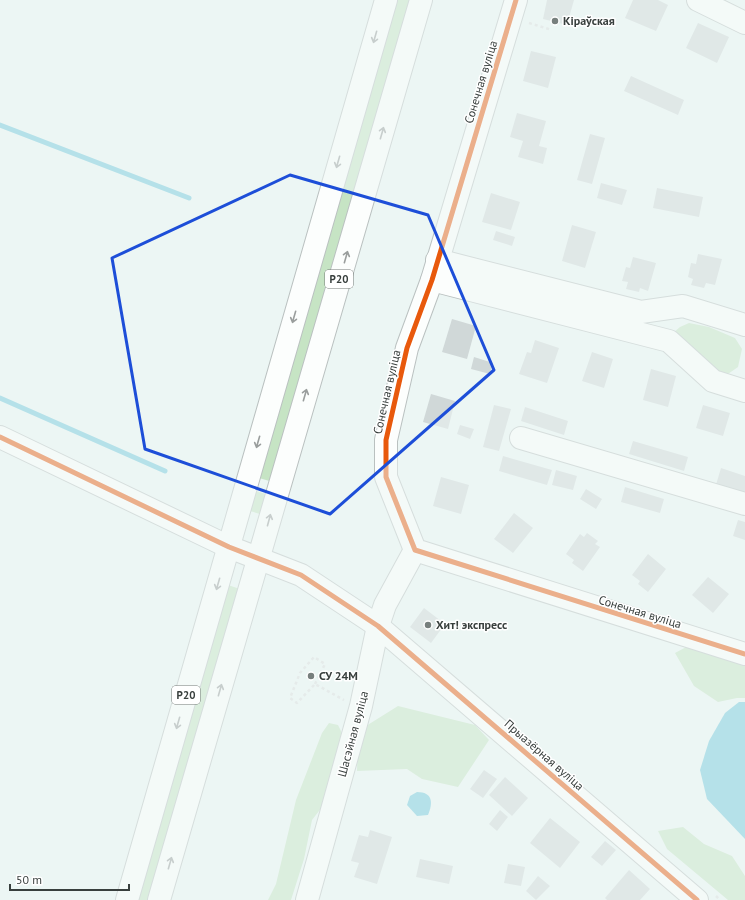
<svg xmlns="http://www.w3.org/2000/svg" width="745" height="900" viewBox="0 0 745 900" font-family="'PT Sans',sans-serif">
	<style>
		.green { fill: #c6e4c4 }
		.water { fill: #72c8db }
		.lines { fill: none; stroke-linecap: round; stroke-linejoin: round }
		.stream { stroke: #72c8db; stroke-width: 5 }
		.building { fill: #d0d8d8 }
		.minor-casing { stroke: #bac1c0; stroke-width: 24 }
		.major-casing { stroke: #bac1c0; stroke-width: 24 }
		.path { stroke: #dbdddd; stroke-width: 2.5; stroke-dasharray: 3 3; stroke-linecap: butt }
		.minor { stroke: #fcfefd; stroke-width: 22 }
		.major { stroke: #fcfefd; stroke-width: 22 }
		.cycleway-casing { stroke: #fff; stroke-width: 8 }
		.cycleway { stroke: #e8590c; stroke-width: 5 }
		.oneway { stroke: #9a9e9d }
		.marked { fill: none; stroke: #1d4ed8; stroke-width: 3; stroke-linejoin: round }
		.poi-dot { fill: #777f7d; stroke: #fff; stroke-width: 1.5 }
		.labels { text-anchor: middle; stroke-width: 3; stroke-linejoin: round; paint-order: stroke }
		.shield { fill: #fff; stroke: #747977; stroke-width: 1 }
		.shield-label { font-size: 11px; font-weight: bold; fill: #383f3d }
		.poi-label { font-size: 12px; font-weight: bold; fill: #383f3d; stroke: #fff; text-anchor: start }
		.street-label { font-size: 12px; fill: #383f3d; stroke: #fff }
	</style>
	<rect width="100%" height="100%" fill="#ecf6f4"/>
	<g class="green">
		<path d="M396,0H411L273,482L259,478Z"/>
		<path d="M689,323L709,327L735,338L742,349L738,367L725,376L703,365L673,333L680,327Z"/>
		<path d="M256,491L269,495L263,515L250,511Z"/>
		<path d="M228,585L240,589L150,900H138Z"/>
		<path d="M690,645L745,660V698H737L718,702L694,686L675,653Z"/>
		<path d="M398,706L475,725L489,740L458,787L422,779L407,769L357,771L358,731Z"/>
		<path d="M329,723L338,725L341,731L342,745L329,798L312,820L304,859L291,900H268L276,884L296,800L322,733Z"/>
		<path d="M683,827L704,844L732,856L745,876V900H728L667,849L658,831Z"/>
	</g>
	<g class="water">
		<path d="M739,702H745V839L707,799L700,770L709,741L725,713Z"/>
		<path d="M417,792C433,792 433,803 428,815L417,816L407,805L410,796Z"/>
	</g>
	<g class="lines">
		<g class="stream">
			<path d="M0,125L189,198"/>
			<path d="M0,398L165,471"/>
		</g>
	</g>
	<g class="building">
		<path d="M547,0H574L567,25L543,19Z"/>
		<path d="M633,0H658L668,5L656,31L625,18Z"/>
		<path d="M698,23L729,37L717,63L686,48Z"/>
		<path d="M531,51L556,57L548,88L523,81Z"/>
		<path d="M631,76L684,100L678,115L624,91Z"/>
		<path d="M517,113L546,121L539,146L547,148L543,164L518,157L523,141L510,137Z"/>
		<path d="M590,134L605,138L592,184L577,180Z"/>
		<path d="M601,183L627,190L622,205L597,198Z"/>
		<path d="M657,188L703,197L699,217L653,208Z"/>
		<path d="M491,193L520,202L511,230L482,222Z"/>
		<path d="M572,225L596,232L585,268L562,261Z"/>
		<path d="M496,231L515,237L512,246L493,240Z"/>
		<path d="M698,254L722,259L715,285L706,283L704,288L691,285L693,279L688,277L691,263L696,264Z"/>
		<path d="M633,257L656,263L648,291L640,288L639,292L626,289L628,282L622,281L626,267L630,268Z"/>
		<path d="M452,319L476,326L467,359L442,352Z"/>
		<path d="M535,340L559,348L547,383L519,374L527,352L531,353Z"/>
		<path d="M592,352L613,359L604,388L582,381Z"/>
		<path d="M474,357L493,363L490,374L471,369Z"/>
		<path d="M651,369L676,376L668,407L643,400Z"/>
		<path d="M431,394L455,401L448,429L423,422Z"/>
		<path d="M494,405L511,409L499,451L483,447Z"/>
		<path d="M703,405L730,413L723,436L696,428Z"/>
		<path d="M525,407L568,421L564,435L521,421Z"/>
		<path d="M460,425L474,429L470,439L457,434Z"/>
		<path d="M633,441L688,457L684,471L629,454Z"/>
		<path d="M503,456L552,470L547,485L499,471Z"/>
		<path d="M721,468L745,476V498L715,488Z"/>
		<path d="M556,470L577,476L573,490L552,485Z"/>
		<path d="M441,477L469,485L461,514L433,506Z"/>
		<path d="M625,487L664,499L660,513L621,502Z"/>
		<path d="M586,489L602,499L596,509L580,499Z"/>
		<path d="M514,513L533,528L513,553L494,539Z"/>
		<path d="M738,520L745,522V540L733,536Z"/>
		<path d="M587,533L598,541L595,544L600,547L583,571L572,563L574,560L566,554L580,534L584,537Z"/>
		<path d="M648,554L666,569L648,592L638,584L640,581L632,575Z"/>
		<path d="M708,577L729,594L713,613L692,595Z"/>
		<path d="M424,608L445,624L431,643L410,627Z"/>
		<path d="M484,770L497,779L483,798L470,789Z"/>
		<path d="M505,777L528,798L512,816L489,795Z"/>
		<path d="M500,810L508,817L497,831L489,824Z"/>
		<path d="M550,818L580,842L560,868L530,843Z"/>
		<path d="M370,830L392,837L377,884L354,877L359,863L351,861L359,835L368,837Z"/>
		<path d="M605,841L616,850L602,866L591,857Z"/>
		<path d="M420,859L453,866L449,884L416,877Z"/>
		<path d="M508,864L525,867L521,886L504,883Z"/>
		<path d="M629,870L650,889L640,900H607L605,898Z"/>
		<path d="M538,876L550,886L536,900L526,891Z"/>
	</g>
	<g class="lines">
		<g class="minor-casing">
			<g id="minor">
				<path d="M516,0L432,280L407,348L386,440V477L415,550L745,654"/>
				<path d="M698,0L745,23"/>
				<path d="M437,260L641,312L683,306L745,325"/>
				<path d="M432,280L669,341L713,381L745,391"/>
				<path d="M0,437L229,547L301,575L378,626L697,900"/>
				<path d="M521,438L745,504"/>
				<path d="M307,900L361,706L378,626L385,605L415,550"/>
			</g>
		</g>
		<g class="major-casing">
			<g id="major">
				<path d="M127,900L386,0"/>
				<path d="M159,900L421,0"/>
			</g>
		</g>
		<g class="path">
			<path d="M529,23L552,30"/>
			<path d="M315,684L325,664L314,657L300,673L290,698L297,703L315,684L344,700"/>
			<path d="M716,896L720,900"/>
		</g>
		<use href="#minor" class="minor"/>
		<use href="#major" class="major"/>
		<g class="cycleway-casing">
			<g id="cycleway">
				<path d="M516,0L432,280L407,348L386,440V477L415,550L745,654"/>
				<path d="M0,437L229,547L301,575L378,626L697,900"/>
			</g>
		</g>
		<use href="#cycleway" class="cycleway"/>
	</g>
	<defs><path id="oneway-shaft" d="M-6 0H5M1.5-3L5.5 0L1.5 3" fill="none" stroke-width="1.6" stroke-linecap="round" stroke-linejoin="round"/></defs>
	<g class="oneway">
		<use href="#oneway-shaft" transform="translate(375 37) rotate(106)"/>
		<use href="#oneway-shaft" transform="translate(382 133) rotate(-74)"/>
		<use href="#oneway-shaft" transform="translate(338 162) rotate(106)"/>
		<use href="#oneway-shaft" transform="translate(346 257) rotate(-74)"/>
		<use href="#oneway-shaft" transform="translate(294 317) rotate(106)"/>
		<use href="#oneway-shaft" transform="translate(305 395) rotate(-74)"/>
		<use href="#oneway-shaft" transform="translate(258 442) rotate(106)"/>
		<use href="#oneway-shaft" transform="translate(269 520) rotate(-75)"/>
		<use href="#oneway-shaft" transform="translate(218 584) rotate(106)"/>
		<use href="#oneway-shaft" transform="translate(220 690) rotate(-74)"/>
		<use href="#oneway-shaft" transform="translate(178 723) rotate(106)"/>
		<use href="#oneway-shaft" transform="translate(170 863) rotate(-74)"/>
	</g>
	<path d="M0 0H745V900H0ZM290,175L428,215L494,370L330,514L145,449L112,258Z" fill="#ecf6f4" fill-opacity=".55" fill-rule="evenodd"/>
	<path class="marked" d="M290,175L428,215L494,370L330,514L145,449L112,258Z"/>
	<g class="poi-dot">
		<circle cx="555" cy="21" r="4"/>
		<circle cx="428" cy="625" r="4"/>
		<circle cx="311" cy="676" r="4"/>
	</g>
	<g class="labels">
		<g class="shield">
			<rect x="325" y="270" width="28" height="18" rx="3"/>
			<rect x="172" y="686" width="28" height="18" rx="3"/>
		</g>
		<g class="shield-label">
			<text x="339" y="283">Р20</text>
			<text x="186" y="699">Р20</text>
		</g>
		<g class="poi-label">
			<text x="563" y="25">Кіраўская</text>
			<text x="436" y="629">Хит! экспресс</text>
			<text x="319" y="680">СУ 24М</text>
		</g>
		<g class="street-label">
			<text transform="translate(481 82) rotate(-73)" y="4">Сонечная вуліца</text>
			<text transform="translate(387 392) rotate(-77)" y="4">Сонечная вуліца</text>
			<text transform="translate(640 612) rotate(17)" y="4">Сонечная вуліца</text>
			<text transform="translate(353 734) rotate(-75)" y="4">Шасэйная вуліца</text>
			<text transform="translate(544 755) rotate(41)" y="4">Прыазёрная вуліца</text>
		</g>
	</g>
	<path d="M10 884v6h119v-6" fill="none" stroke="#383f3d" stroke-width="2"/>
	<text x="16" y="884" font-size="12" fill="#383f3d" stroke="#ffffff" stroke-width="3" paint-order="stroke">50 m</text>
</svg>
